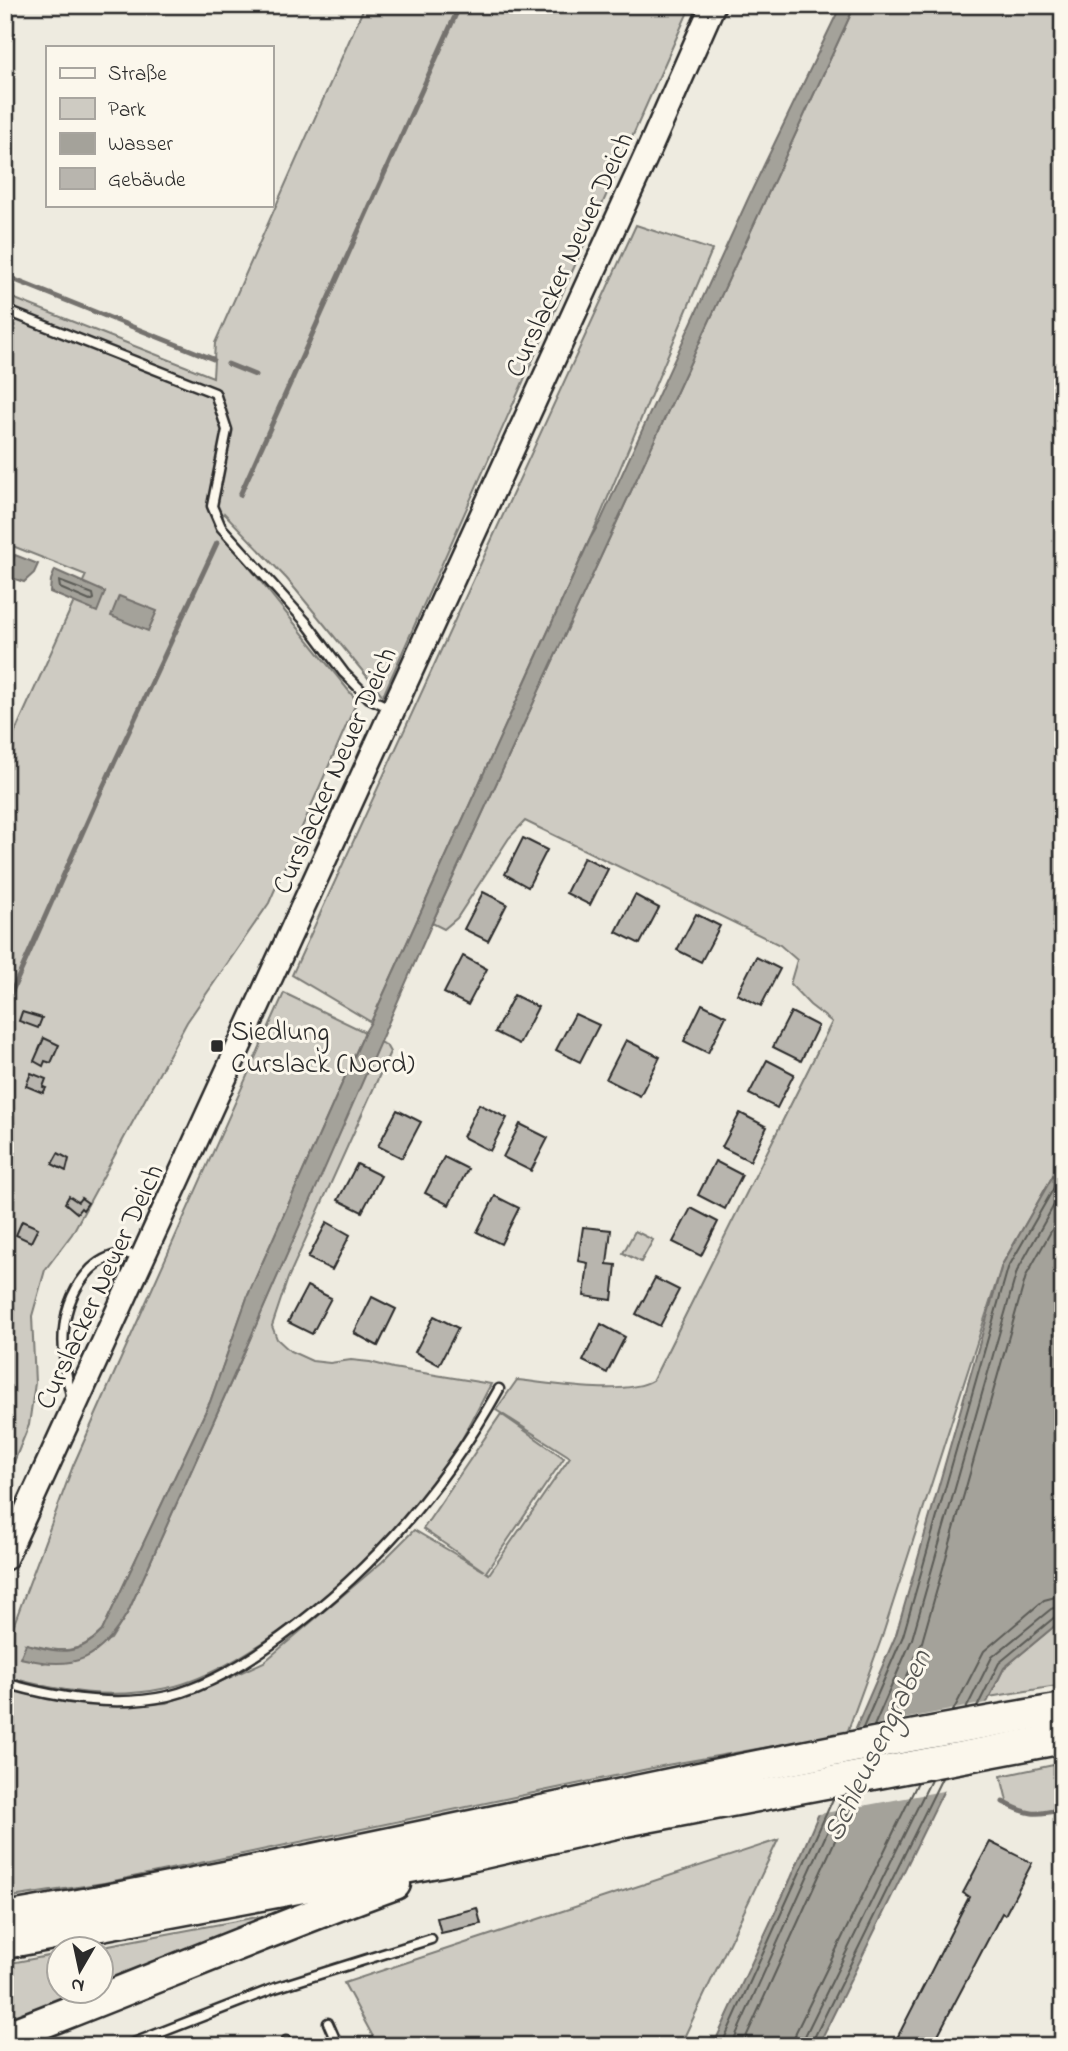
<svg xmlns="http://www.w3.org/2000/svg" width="1068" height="2051" viewBox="0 0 1068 2051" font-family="'Indie Flower',sans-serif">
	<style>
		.green { fill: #cecbc2; stroke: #7c7b76; stroke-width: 2 }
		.water { fill: #a4a29a; stroke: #74726e; stroke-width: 2 }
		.pier { fill: #eeebe0 }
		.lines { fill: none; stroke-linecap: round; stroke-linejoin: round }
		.shore { stroke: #5b5b57; stroke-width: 2 }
		.stream { stroke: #74726e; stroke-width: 5 }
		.building { fill: #b8b5ae; stroke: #2b2b2b; stroke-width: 2 }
		.lane-casing { stroke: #2b2b2b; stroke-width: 13 }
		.secondary-casing { stroke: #2b2b2b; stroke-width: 28 }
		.highway-casing { stroke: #2b2b2b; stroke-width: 35 }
		.lane { stroke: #fbf7ec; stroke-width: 8 }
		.secondary { stroke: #fbf7ec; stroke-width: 23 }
		.highway { stroke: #fbf7ec; stroke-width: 30 }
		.poi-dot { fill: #2b2b2b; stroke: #fbf7ec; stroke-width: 2.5 }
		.labels { text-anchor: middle; stroke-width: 6; stroke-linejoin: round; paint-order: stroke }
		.street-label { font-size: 28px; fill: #2b2b2b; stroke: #fbf7ec }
		.poi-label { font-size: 28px; fill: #2b2b2b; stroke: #fbf7ec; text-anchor: start }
		.water-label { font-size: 30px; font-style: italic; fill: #555552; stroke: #fbf7ec }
	</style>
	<rect width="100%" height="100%" fill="#eeebe0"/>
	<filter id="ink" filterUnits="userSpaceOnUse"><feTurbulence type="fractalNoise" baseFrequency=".0143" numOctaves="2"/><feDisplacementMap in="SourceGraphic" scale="14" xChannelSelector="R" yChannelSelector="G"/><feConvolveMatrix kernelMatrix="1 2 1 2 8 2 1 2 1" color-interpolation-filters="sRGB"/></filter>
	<g filter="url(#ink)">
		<g class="green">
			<path d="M365,5H691L383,696L287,579L224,513L217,527L357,701L269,903L187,1022L72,1234L45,1270L32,1316L35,1383L29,1425L5,1484V754L86,575L5,543V295L213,377L215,343Z"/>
			<path d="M855,5H1063V1158L1002,1265L882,1637L847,1733L667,1765L104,1883L5,1898V1688L31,1695L118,1706L166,1703L213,1685L264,1662L382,1562L414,1530L484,1571L423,1529L501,1414L564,1458L486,1572L489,1574L570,1457L496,1410L517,1380C549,1383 627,1397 653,1380L832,1022L810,1005L790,984L797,960L780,945L525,821L509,838L457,918L444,929L432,923Z"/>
			<path d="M636,225L712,250L598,521L371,1022L292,975Z"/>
			<path d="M284,993L365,1032L248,1295L210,1402L102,1631C77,1657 59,1651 26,1644L43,1663L111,1639L128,1612L239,1364L379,1042L386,1045L390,1052L288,1278L272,1326L277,1339L290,1351L312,1361L330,1363L351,1360L370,1362L393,1368L491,1384C472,1420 455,1456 430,1489C380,1558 251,1670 167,1688C112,1700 59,1692 5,1676V1648L73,1466Z"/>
			<path d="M635,1231L653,1240L641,1262L623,1253Z"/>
			<path d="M1063,1619V1685L989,1697L1004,1668Z"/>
			<path d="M1063,1763V1809C1040,1815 1029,1816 1008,1805L1001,1776Z"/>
			<path d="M778,1840L680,2046H378L344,1983Z"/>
			<path d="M294,1910L102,1989V1950H82Z"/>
			<path d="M59,1954L60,1992H95L5,2025V1964Z"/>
		</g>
		<g class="water">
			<path d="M841,5H855L432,923L239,1364L128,1612C99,1660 77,1671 20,1658L26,1644C59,1652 76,1658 102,1631L210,1402L248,1295L365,1032L371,1022L590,539L601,520L753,188Z"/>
			<path d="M15,555L38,564L34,573L24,582L6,576Z"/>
			<path d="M55,570L105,592L97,612L50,592L51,580Z"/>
			<path d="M119,596L157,611L148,631L111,616Z"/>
			<path d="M1063,1158V1619L1004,1668L818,2046H713L791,1878L896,1635L1002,1265Z"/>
		</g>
		<path class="pier" d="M991,1702L948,1790L814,1815L852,1729Z"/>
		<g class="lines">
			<g class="shore">
				<path d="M59,581L93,594L94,599L90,601L60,588Z"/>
				<path d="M977,1707L999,1663L1056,1616L1063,1614"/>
				<path d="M966,1709L992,1657L1051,1609L1063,1605"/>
				<path d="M953,1711L984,1651L1044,1600L1063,1595"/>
				<path d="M886,1724L922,1642L1026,1276L1063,1210"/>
				<path d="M874,1726L912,1639L1017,1271L1063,1189"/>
				<path d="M863,1728L903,1636L1008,1268L1063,1172"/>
				<path d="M721,2046L833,1799"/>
				<path d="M731,2046L843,1797"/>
				<path d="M742,2046L856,1794"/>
				<path d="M793,2046L796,2032L918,1782"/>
				<path d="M804,2046L805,2036L931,1780"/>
				<path d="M813,2046V2040L942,1778"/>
			</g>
			<g class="stream">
				<path d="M5,276L213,359"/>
				<path d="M228,364L255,375"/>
				<path d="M240,495L460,5"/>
				<path d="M5,1007L96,802L217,543"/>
				<path d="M1003,1802C1028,1815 1035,1816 1063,1809"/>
			</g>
		</g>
		<g class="building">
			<path d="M523,838L547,850L528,887L505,874Z"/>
			<path d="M584,857L608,869L590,905L566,893Z"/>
			<path d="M483,892L507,904L488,941L464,929Z"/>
			<path d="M635,895L659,908L640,944L616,932Z"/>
			<path d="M696,914L720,926L701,962L677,950Z"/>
			<path d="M463,956L487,969L468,1005L444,993Z"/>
			<path d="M756,957L780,969L761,1006L737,994Z"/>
			<path d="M514,995L538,1007L519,1044L495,1032Z"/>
			<path d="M702,1004L726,1016L708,1053L684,1041Z"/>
			<path d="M22,1012L42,1018L38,1028L19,1021Z"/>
			<path d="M791,1012L818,1026L801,1061L773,1047Z"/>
			<path d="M575,1014L599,1025L580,1062L556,1050Z"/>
			<path d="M44,1038L59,1045L51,1063L45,1061L43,1066L34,1061Z"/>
			<path d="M626,1040L660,1057L640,1096L606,1079Z"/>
			<path d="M767,1060L794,1074L777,1108L749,1094Z"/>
			<path d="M31,1073L46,1079L43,1087L46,1088L43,1093L26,1086Z"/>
			<path d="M479,1104L507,1118L490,1151L463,1137Z"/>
			<path d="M397,1110L421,1122L402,1158L378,1146Z"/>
			<path d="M740,1113L767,1127L750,1161L722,1147Z"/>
			<path d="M520,1124L548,1138L531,1171L503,1157Z"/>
			<path d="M58,1153L69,1159L66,1171L52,1164Z"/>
			<path d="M444,1157L468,1169L449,1205L425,1193Z"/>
			<path d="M715,1161L742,1175L725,1209L698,1195Z"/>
			<path d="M357,1164L381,1176L362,1212L338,1200Z"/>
			<path d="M69,1196L78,1202L81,1198L88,1203L83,1210L81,1208L77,1213L65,1203Z"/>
			<path d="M495,1196L519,1208L501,1244L477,1232Z"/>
			<path d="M691,1208L718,1222L701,1256L673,1242Z"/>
			<path d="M22,1221L38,1228L31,1242L16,1235Z"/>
			<path d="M327,1222L350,1235L332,1270L308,1258Z"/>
			<path d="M583,1227L611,1230L607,1264L616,1265L612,1300L584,1296L588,1263L578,1261Z"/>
			<path d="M655,1278L679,1290L660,1326L636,1314Z"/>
			<path d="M307,1286L331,1298L312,1334L288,1322Z"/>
			<path d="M372,1297L396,1309L378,1346L354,1333Z"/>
			<path d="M434,1316L458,1328L439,1365L415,1352Z"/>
			<path d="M601,1324L625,1337L607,1373L583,1361Z"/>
			<path d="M990,1842L1032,1863L1005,1915L1002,1913L932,2046H893L969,1897L963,1893Z"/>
			<path d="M477,1908L481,1924L441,1933L437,1918Z"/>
		</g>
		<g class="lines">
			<g class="lane-casing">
				<g id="lane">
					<path d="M5,310L215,393L227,430L212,506L221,527L305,621L344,673L369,698L390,708"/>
					<path d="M72,1399C60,1353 56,1305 91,1269C106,1255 122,1251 142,1256"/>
					<path d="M5,1683C57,1698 114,1708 168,1696C209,1686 247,1662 280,1638C372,1571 444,1488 499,1389"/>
					<path d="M328,2023L338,2046"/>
					<path d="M286,2041L289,2046"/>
					<path d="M126,2046L275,1988L431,1939"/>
				</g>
			</g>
			<g class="secondary-casing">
				<path id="secondary" d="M5,1558L648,152L713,5"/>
			</g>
			<g class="highway-casing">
				<g id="highway">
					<path d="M5,1918C359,1857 708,1768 1063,1709"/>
					<path d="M5,1943L474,1855L625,1821L1063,1738"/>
					<path d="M5,2037C136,1987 264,1932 395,1884"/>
				</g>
			</g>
			<use href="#lane" class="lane"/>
			<use href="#secondary" class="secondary"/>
			<use href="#highway" class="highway"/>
		</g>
	</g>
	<rect class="poi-dot" x="210" y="1039" width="14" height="14" rx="3.5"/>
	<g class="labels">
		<g class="street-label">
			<text transform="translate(568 254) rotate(-65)" y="10">Curslacker Neuer Deich</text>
			<text transform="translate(333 770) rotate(-66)" y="10">Curslacker Neuer Deich</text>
			<text transform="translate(98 1286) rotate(-65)" y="10">Curslacker Neuer Deich</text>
		</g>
		<g class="poi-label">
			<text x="231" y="1040">Siedlung<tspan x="231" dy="32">Curslack (Nord)</tspan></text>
		</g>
		<g class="water-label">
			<text transform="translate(876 1745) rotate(-64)" y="10">Schleusengraben</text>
		</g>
	</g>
	<rect width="1068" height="2051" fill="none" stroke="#fbf7ec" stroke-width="28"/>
	<rect x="14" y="14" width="1040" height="2023" fill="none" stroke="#2b2b2b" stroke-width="2.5" filter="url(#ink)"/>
	<rect x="46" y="46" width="228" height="161" fill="#fbf7ec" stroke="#a8a59f" stroke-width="2"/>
	<rect x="60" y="68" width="35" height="10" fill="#fbf7ec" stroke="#a8a59f" stroke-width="2"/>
	<text x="108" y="80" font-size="21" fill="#2b2b2b">Straße</text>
	<rect x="60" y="98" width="35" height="21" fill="#cecbc2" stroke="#a8a59f" stroke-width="2"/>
	<text x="108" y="116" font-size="21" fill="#2b2b2b">Park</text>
	<rect x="60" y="133" width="35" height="21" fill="#a4a29a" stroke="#a8a59f" stroke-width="2"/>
	<text x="108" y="150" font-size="21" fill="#2b2b2b">Wasser</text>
	<rect x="60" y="168" width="35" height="21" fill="#b8b5ae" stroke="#a8a59f" stroke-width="2"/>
	<text x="108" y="186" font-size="21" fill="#2b2b2b">Gebäude</text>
	<g transform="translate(80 1970) rotate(189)"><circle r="33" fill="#fbf7ec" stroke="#a8a59f" stroke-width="2"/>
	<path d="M0-5L12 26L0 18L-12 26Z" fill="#2b2b2b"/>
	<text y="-10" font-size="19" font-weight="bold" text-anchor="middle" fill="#2b2b2b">N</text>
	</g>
</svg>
